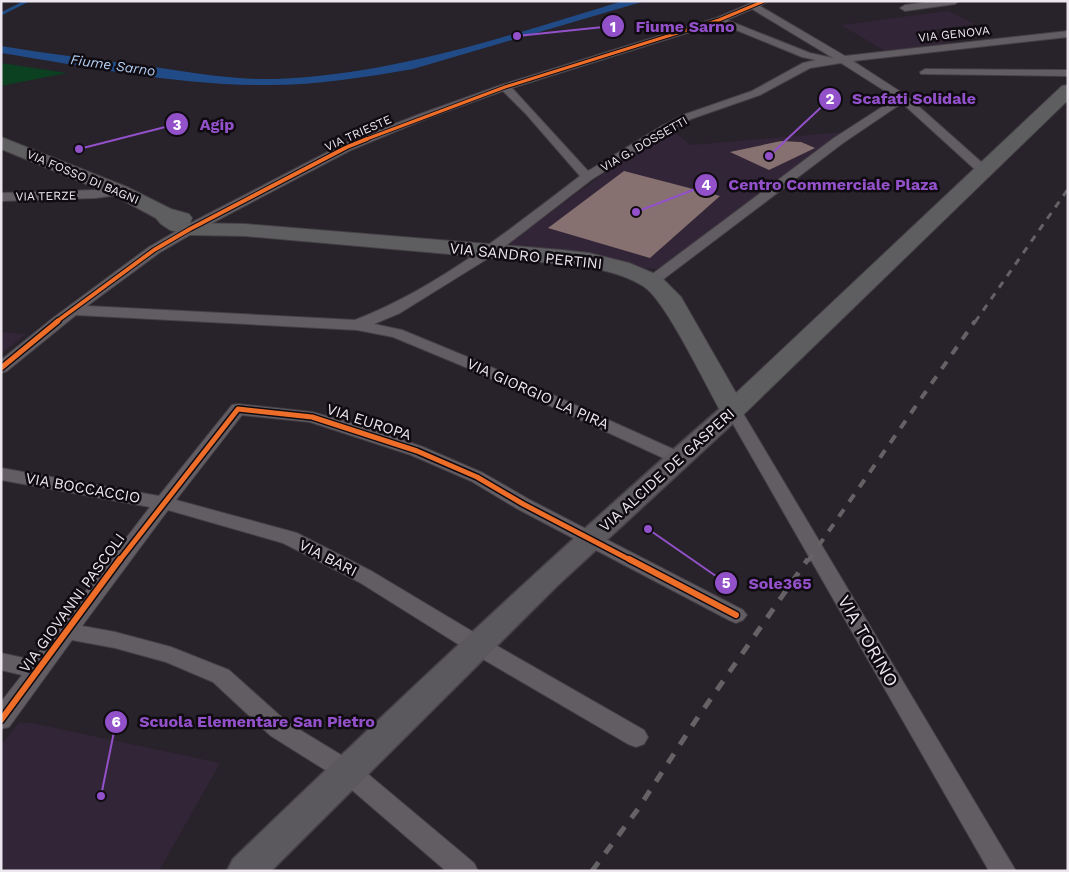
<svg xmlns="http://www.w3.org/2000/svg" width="1069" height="872" viewBox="0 0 1069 872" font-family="'Work Sans',sans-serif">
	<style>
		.built { fill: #322537 }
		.green { fill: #0b4121 }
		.water { fill: #214b86 }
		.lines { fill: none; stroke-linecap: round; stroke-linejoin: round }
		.stream { stroke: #214b86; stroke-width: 3 }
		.building { fill: #867170 }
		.minor-casing { stroke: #454046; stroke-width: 2 }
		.secondary-casing { stroke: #454046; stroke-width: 3 }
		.primary-casing { stroke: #454046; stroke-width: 2 }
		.minor { fill: #615d63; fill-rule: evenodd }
		.secondary { fill: #5b595e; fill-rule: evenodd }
		.primary { fill: #5e5e60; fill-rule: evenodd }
		.rail-far2 { stroke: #656266; stroke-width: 3; stroke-dasharray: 7 7; stroke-linecap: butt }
		.rail-far1 { stroke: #656266; stroke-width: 4; stroke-dasharray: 9 9; stroke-linecap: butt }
		.rail { stroke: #656266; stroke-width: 5; stroke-dasharray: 11 11; stroke-linecap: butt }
		.cycleway-far3-casing { stroke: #0f0b11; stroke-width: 5 }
		.cycleway-far2-casing { stroke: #0f0b11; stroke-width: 6 }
		.cycleway-far1-casing { stroke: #0f0b11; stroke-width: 8 }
		.cycleway-casing { stroke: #0f0b11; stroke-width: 9 }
		.cycleway-far3 { stroke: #ee6e29; stroke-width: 3 }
		.cycleway-far2 { stroke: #ee6e29; stroke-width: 4 }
		.cycleway-far1 { stroke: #ee6e29; stroke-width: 5 }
		.cycleway { stroke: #ee6e29; stroke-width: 6 }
		.labels { text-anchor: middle; stroke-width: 5; stroke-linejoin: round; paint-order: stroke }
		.far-street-label { font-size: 12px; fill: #ede6ef; stroke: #0f0b11 }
		.far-water-label { font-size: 14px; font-style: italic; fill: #b2cdf1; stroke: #0f0b11 }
		.street-label { font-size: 15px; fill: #ede6ef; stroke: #0f0b11 }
		.near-street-label { font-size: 18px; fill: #ede6ef; stroke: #0f0b11 }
		.leader { fill: none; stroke: #9251c9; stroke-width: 2 }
		.callout-dot { fill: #9251c9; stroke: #0f0b11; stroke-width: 2 }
		.mark-label { font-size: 15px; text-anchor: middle; font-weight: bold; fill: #fff }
		.callout-label { font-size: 16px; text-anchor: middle; font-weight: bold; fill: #9251c9; stroke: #0f0b11; stroke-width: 5; stroke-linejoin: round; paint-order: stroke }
	</style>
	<rect width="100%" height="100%" fill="#28222a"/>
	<g class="built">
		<path d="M948,11L975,24L930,30L951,43L885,51L841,25Z"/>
		<path d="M671,129L691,145L844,132L669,262L657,269L641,268L511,246L512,242L526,231L615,165Z"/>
		<path d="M1,332L26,334L1,354Z"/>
		<path d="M19,723H32L220,763L159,871H9L1,868V745Z"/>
	</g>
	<path class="green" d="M1,63L67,73L1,86Z"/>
	<path class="water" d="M623,1H645L413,69C366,77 318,85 270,85C180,86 90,67 1,53V46C50,54 98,60 147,66C189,72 232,80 275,79C395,75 509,35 623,1Z"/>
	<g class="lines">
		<path class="stream" d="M1,14L27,1"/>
	</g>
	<g class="building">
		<path d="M781,141L801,142L815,148L769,170L730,152Z"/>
		<path d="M624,171L720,196L650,258L548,228Z"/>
	</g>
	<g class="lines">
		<g class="minor-casing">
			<g id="minor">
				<path d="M756,1H768L760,6L845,56L1068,31V37L853,61L907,96L988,168L990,171L988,174H980L902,103L843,143L657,284H647L645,281L647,278L834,138L896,98L841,63L810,68L760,95L691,119L668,131L591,180L495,254L400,313L374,324L402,330L482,363L684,454L687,458L684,462L678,464L672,462L470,369L393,337L357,330L76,315L7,371L1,373V360L53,318L149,247L185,226L343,144L420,114L501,85L716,18ZM752,9L833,58L810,53L727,20ZM719,23L802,57L816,60L803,63L752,91L683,115L660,127L588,171L512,88ZM503,91L526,114L580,176C509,230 438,288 355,320L87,306L159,253L195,232L351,150L428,118Z"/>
				<path d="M934,1H959L955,4L905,11L900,8L905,5Z"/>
				<path d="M925,69L1068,70V76L921,74L920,72Z"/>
				<path d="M120,187L124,188L126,191L124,194L96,198L1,201V193L96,190Z"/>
				<path d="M238,404L312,412L369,428L423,447L483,473L530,500L743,610L747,615L743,620L736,623L729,620L516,508L471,481L411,455L310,422L242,415L176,500L297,533L373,572L485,639L644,730L648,737L644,744L636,747L628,744L469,651L359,582L283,543L168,510L82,626L115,632L171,647L229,670L287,722L356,764L474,863L478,871H446L338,778L271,736L213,682L166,662L115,648L72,640L9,727L1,729V702L22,675L1,670V653L33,660L150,507L1,480V468L159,496L232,405Z"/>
				<path d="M733,405L739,406L741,410L1016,871H989L725,410L727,406Z"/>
			</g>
		</g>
		<g class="secondary-casing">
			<path id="secondary" d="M733,403L742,405L745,410L742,415L557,586L271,871H227L233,859C394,704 556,551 724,405Z"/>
		</g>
		<g class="primary-casing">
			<path id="primary" d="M1068,85V100L742,416L733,418L724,416L720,410C705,384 665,299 643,286C619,271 589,267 562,264L245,236L190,235L170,230L161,224L156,218L113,195L1,149V137L127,187L171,209L189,214L192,218L190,223L245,224L562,250L589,253L629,263L660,276L681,297L736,393L1062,86Z"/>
		</g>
		<use href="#minor" class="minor"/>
		<use href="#secondary" class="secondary"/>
		<use href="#primary" class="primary"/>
		<path class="rail-far2" d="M975,322L1068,189"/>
		<path class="rail-far1" d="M808,561L975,321"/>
		<path class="rail" d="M592,871L638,809L696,720L808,559"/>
		<g class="cycleway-far3-casing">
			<path id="cycleway-far3" d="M364,140L505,87L719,20L764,1"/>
		</g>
		<g class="cycleway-far2-casing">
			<path id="cycleway-far2" d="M56,322L154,250L190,229L347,147L367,139"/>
		</g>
		<g class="cycleway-far1-casing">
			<g id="cycleway-far1">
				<path d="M1,368L58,321"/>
				<path d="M119,561L238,409L312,417L417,451L477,477L523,504L632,561"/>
			</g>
		</g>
		<g class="cycleway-casing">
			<g id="cycleway">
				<path d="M629,559L736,615"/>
				<path d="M1,720L120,559"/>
			</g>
		</g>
		<use href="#cycleway-far3" class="cycleway-far3"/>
		<use href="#cycleway-far2" class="cycleway-far2"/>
		<use href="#cycleway-far1" class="cycleway-far1"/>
		<use href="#cycleway" class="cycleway"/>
	</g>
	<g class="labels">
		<g class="far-street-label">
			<text transform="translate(954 34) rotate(-6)" y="4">VIA GENOVA</text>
			<text transform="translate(358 133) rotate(-24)" y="4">VIA TRIESTE</text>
			<text transform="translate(644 144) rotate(-30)" y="4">VIA G. DOSSETTI</text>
			<text transform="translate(83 177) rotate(23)" y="4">VIA FOSSO DI BAGNI</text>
			<text transform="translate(46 196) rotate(-1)" y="4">VIA TERZE</text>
		</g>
		<g class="far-water-label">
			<text transform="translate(113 65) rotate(8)" y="5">Fiume Sarno</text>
		</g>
		<g class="street-label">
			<text transform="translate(526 256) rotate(6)" y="5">VIA SANDRO PERTINI</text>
			<text transform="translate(538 394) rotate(24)" y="5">VIA GIORGIO LA PIRA</text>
			<text transform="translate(369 422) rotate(18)" y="5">VIA EUROPA</text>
			<text transform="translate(667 470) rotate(-42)" y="5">VIA ALCIDE DE GASPERI</text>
			<text transform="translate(83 488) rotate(10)" y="5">VIA BOCCACCIO</text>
			<text transform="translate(328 558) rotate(27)" y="5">VIA BARI</text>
			<text transform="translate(72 603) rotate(-54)" y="5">VIA GIOVANNI PASCOLI</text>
		</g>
		<g class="near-street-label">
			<text transform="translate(868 641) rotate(60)" y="6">VIA TORINO</text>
		</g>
	</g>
	<path class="leader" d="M517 36L613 26M769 156L830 99M79 149L177 124M636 212L706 185M648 529L726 583M101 796L116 722"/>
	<g class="callout-dot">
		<circle cx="517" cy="36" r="5"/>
		<circle cx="769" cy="156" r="5"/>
		<circle cx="79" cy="149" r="5"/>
		<circle cx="636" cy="212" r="5"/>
		<circle cx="648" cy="529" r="5"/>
		<circle cx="101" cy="796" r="5"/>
		<circle cx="613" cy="26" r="12"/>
		<circle cx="830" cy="99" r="12"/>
		<circle cx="177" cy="124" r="12"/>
		<circle cx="706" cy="185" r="12"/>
		<circle cx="726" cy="583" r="12"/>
		<circle cx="116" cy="722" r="12"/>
	</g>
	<g class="mark-label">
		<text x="613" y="32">1</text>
		<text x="830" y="104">2</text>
		<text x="177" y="130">3</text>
		<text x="706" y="190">4</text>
		<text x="726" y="588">5</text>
		<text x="116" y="727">6</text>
	</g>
	<g class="callout-label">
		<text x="685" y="32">Fiume Sarno</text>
		<text x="914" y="104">Scafati Solidale</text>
		<text x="217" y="130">Agip</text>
		<text x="833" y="190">Centro Commerciale Plaza</text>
		<text x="780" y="589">Sole365</text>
		<text x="257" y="727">Scuola Elementare San Pietro</text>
	</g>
	<rect width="1069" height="872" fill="none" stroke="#ede6ef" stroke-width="5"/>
</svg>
